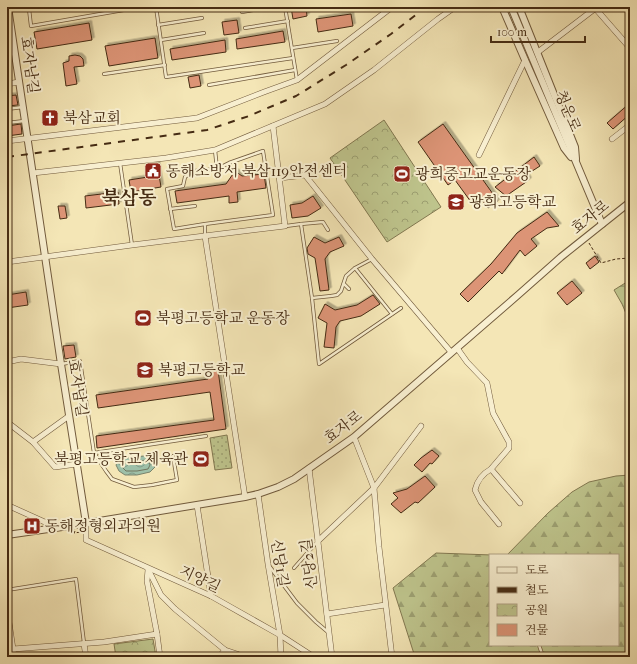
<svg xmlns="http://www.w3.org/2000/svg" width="637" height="664" viewBox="0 0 637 664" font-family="'IM FELL French Canon','Noto Serif KR',serif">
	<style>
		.grass { fill: url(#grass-dots); stroke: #827850 }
		.forest { fill: url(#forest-firs); stroke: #827850 }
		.park { fill: url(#park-crowns); stroke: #827850 }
		.water { fill: url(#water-waves); stroke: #7a846c }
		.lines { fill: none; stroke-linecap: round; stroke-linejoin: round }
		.shore { stroke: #72765e; stroke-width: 1 }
		.building { fill: #dc9476; stroke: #452b13; filter: url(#shadow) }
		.service-casing { stroke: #715a3c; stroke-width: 4 }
		.minor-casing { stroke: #715a3c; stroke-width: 6 }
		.tertiary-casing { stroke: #715a3c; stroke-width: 8 }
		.path { stroke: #452b13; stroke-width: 1; stroke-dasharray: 3 2; stroke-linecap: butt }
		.service { stroke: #f8efd0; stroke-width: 2.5 }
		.minor { stroke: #f8efd0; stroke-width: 5 }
		.tertiary { stroke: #f8efd0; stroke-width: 6 }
		.rail { stroke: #452b13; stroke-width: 2; stroke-dasharray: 7 7; stroke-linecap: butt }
		.labels { text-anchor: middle; stroke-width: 4; stroke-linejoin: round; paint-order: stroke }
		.street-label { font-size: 15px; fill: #452b13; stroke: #f8efd0 }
		.poi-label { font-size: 15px; fill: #452b13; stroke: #f8efd0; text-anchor: start }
		.district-label { font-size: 19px; font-weight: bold; fill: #452b13; stroke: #f8efd0 }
	</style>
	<defs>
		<pattern id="grass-dots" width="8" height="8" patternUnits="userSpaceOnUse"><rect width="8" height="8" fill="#bec48c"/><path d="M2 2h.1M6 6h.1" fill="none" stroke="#9c9f71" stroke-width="1.8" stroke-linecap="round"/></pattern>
		<pattern id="forest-firs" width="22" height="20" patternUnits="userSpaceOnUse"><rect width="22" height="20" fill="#bec48c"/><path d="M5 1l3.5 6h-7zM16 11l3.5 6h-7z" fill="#9c9f71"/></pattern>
		<pattern id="park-crowns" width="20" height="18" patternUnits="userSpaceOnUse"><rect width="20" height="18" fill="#bec48c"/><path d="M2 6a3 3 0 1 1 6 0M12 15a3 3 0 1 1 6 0" fill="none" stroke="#9c9f71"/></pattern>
		<pattern id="water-waves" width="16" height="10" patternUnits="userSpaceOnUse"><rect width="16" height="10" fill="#9ec0a8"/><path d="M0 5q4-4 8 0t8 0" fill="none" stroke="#839c88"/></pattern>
		<filter id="shadow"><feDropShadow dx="2.5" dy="-2.5" stdDeviation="0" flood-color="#0004"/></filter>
	</defs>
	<rect width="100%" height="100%" fill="#f4e6b6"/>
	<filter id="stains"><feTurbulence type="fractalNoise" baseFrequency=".005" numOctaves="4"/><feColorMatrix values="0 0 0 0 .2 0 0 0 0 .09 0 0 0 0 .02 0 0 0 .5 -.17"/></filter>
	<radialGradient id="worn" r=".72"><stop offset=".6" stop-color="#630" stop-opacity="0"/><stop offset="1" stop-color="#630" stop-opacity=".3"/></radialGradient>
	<path class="grass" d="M227,435L232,468L215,470L210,438Z"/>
	<g class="forest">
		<path d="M630,280V323L622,304L614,290Z"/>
		<path d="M630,475V657H415L393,588L436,553L492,555H490V645H618V555H507L548,513L572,492L589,482L616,476Z"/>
	</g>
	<g class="park">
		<path d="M384,120L441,207L387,242L330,158Z"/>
		<path d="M153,639L156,657H116L114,644Z"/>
	</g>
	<path class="water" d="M151,455L153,460L155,467L150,472L137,475H125L119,471L116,465L119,460L128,458Z"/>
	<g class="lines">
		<path class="shore" d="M148,460L149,461L150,465L148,469L137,471H126L121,466L122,464Z"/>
	</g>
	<g class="building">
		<path d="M291,7H306L307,16L293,19Z"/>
		<path d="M351,14L353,26L318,32L316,19Z"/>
		<path d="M237,20L239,33L224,35L222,22Z"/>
		<path d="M89,23L92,40L37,49L34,32Z"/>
		<path d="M283,31L285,42L237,49L236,39Z"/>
		<path d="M155,38L158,58L109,66L105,46Z"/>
		<path d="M225,40L226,52L172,60L170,49Z"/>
		<path d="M75,55L80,56L83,59L84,66L74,67L77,84L66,86L63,63L69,61V56Z"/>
		<path d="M199,75L201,86L190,88L188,77Z"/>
		<path d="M16,95L18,105L7,106V96Z"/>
		<path d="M630,103V114L613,129L607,123Z"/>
		<path d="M21,124L22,134L7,136V126Z"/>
		<path d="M443,124L498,201L488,208L479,196L471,202L455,180L448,185L418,142Z"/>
		<path d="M534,157L540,166L526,175L529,180L506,196L495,187Z"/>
		<path d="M157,163L161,187L131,192L129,180L148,177L146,164Z"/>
		<path d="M235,171L242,176L264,174L266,188L237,192L238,202L229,203V196L177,203L175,191L226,184Z"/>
		<path d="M118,192L119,204L86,208L85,196Z"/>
		<path d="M313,196L321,208L308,216L292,218L290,205L302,203Z"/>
		<path d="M58,206H65L67,218L60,219Z"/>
		<path d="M547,212L559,226L547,228L531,239L537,246L525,256L520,250L502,274L499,271L468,302L460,294L491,264L517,233Z"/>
		<path d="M314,237L325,243L339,237L344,246L330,252L325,259L329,290L320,291L315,258L308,254L307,248Z"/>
		<path d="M595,256L599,262L590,269L586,263Z"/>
		<path d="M572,281L582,293L567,305L557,293Z"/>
		<path d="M26,292L28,305L7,308V295Z"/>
		<path d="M373,295L380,304L361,316L340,321L336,327L334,348L324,347L327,323L318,318L325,304L335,310L357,305Z"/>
		<path d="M74,345L76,357L65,359L63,346Z"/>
		<path d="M218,370L226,429L97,448L96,436L214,420L210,392L98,408L96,395L208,379L207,372Z"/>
		<path d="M432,450L439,456L432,464L430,463L422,472L414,465L421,458Z"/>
		<path d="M425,476L435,487L418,503L415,502L401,513L391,504L398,498L393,493L407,489Z"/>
	</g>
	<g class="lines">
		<g class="service-casing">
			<g id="service">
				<path d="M43,7L29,9L31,26L141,7"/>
				<path d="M156,7L166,77L293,58"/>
				<path d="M285,7L297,80"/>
				<path d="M242,12L270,7"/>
				<path d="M158,25L202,18"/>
				<path d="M245,28L288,21"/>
				<path d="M161,40L204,33"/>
				<path d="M292,48L337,41"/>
				<path d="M104,74L165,65"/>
				<path d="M209,85L295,70"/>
				<path d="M7,109L23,107"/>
				<path d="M7,123L24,121"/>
				<path d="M215,150L217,169"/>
				<path d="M120,163L132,245"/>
				<path d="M170,209L195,206"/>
				<path d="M205,224L174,229L167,189L183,186L185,177L194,171L217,169L229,163L263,151L273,215L205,224V236"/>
				<path d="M301,224L312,298L319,364L401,308"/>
				<path d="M286,226L301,224L323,222L328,230"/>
				<path d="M372,259L355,268L392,314"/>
				<path d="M344,284L349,289"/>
				<path d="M312,298L331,296L337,295L341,291L346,276L355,268"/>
				<path d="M61,364L80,361L94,453L106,471L112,479L134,487L152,485L177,480L173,456"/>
				<path d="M94,453L206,436"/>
				<path d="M270,567L297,603L316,622L329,633"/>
				<path d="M294,568L318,541"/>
				<path d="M7,590L76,579L84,643"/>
				<path d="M539,645L543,657"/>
			</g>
		</g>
		<g class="minor-casing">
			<g id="minor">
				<path d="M595,8L630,48"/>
				<path d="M538,52L597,7"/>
				<path d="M7,84L19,82"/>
				<path d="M612,139L630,125"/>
				<path d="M7,141L197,118L264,92L297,80L392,7"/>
				<path d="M479,155L525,60"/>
				<path d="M33,173L166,158L215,150L325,104L374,70L438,19L455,7"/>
				<path d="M280,178L305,175L372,259L451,352"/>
				<path d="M205,236L245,497"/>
				<path d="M7,262L132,245L285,226L273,126"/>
				<path d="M457,348L467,362L487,383L493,413L509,442V448L491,469C482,474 477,481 475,490L481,502L499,524"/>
				<path d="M7,362L21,359L61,364"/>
				<path d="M7,422L33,442L69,416"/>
				<path d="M33,442L55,467L77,464"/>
				<path d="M309,468L332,657"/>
				<path d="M491,469L520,503"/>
				<path d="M258,494L268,564L280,635L281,657"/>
				<path d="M7,505L58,528"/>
				<path d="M197,505L211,596"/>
				<path d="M86,523V540L211,596L280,635L314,657"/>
				<path d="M318,541L374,488L354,437"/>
				<path d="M148,569L161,595L175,609L225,650L237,654L243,657"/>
				<path d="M148,570L147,581L157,634L160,657"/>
				<path d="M7,609L13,649L7,650"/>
				<path d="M327,614L385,605"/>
				<path d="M84,644L86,657"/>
				<path d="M14,657L13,649L104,642L157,634"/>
				<path d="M219,657L225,650"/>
				<path d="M392,657L379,547L374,488L421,426"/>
			</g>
		</g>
		<g class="tertiary-casing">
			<g id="tertiary">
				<path d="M8,7L61,364L86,523"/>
				<path d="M502,7L525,60L564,148L571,157"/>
				<path d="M511,7L602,224"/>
				<path d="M519,7L575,147L576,159"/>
				<path d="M7,535L69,526L245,497L258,494L278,487L294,479L354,437L518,295L561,257L630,202"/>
			</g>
		</g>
		<g class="path">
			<path d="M589,243L601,263L616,259L630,258"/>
			<path d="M75,531L74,533L81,532"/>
		</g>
		<use href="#service" class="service"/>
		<use href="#minor" class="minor"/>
		<use href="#tertiary" class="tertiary"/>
		<path class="rail" d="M7,157L207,130L249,116L296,96L346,65L391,34L426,7"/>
	</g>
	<defs>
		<g id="church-square" transform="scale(0.9)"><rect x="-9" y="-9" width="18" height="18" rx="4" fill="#8f2418" stroke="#f8efd0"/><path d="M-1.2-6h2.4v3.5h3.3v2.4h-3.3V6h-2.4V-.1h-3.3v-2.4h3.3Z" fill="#fff"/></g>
		<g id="civic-square" transform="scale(0.9)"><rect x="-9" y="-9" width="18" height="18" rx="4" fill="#8f2418" stroke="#f8efd0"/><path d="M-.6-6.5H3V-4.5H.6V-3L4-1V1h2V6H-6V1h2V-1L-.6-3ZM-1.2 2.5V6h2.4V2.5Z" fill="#fff"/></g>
		<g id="stadium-square" transform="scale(0.9)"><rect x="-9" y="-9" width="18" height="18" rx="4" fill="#8f2418" stroke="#f8efd0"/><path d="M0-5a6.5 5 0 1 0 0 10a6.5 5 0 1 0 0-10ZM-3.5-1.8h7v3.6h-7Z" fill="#fff"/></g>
		<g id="school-square" transform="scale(0.9)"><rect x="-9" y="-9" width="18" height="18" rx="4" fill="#8f2418" stroke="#f8efd0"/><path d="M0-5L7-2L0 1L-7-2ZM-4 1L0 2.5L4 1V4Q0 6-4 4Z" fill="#fff"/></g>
		<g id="hospital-square" transform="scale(0.9)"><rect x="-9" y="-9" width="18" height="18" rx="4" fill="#8f2418" stroke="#f8efd0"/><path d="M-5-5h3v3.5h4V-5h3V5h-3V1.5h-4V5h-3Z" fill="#fff"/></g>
	</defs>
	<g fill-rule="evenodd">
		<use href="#church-square" x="50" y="118"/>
		<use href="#civic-square" x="153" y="171"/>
		<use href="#stadium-square" x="402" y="174"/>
		<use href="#school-square" x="456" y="202"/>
		<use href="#stadium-square" x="143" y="318"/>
		<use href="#school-square" x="145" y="370"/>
		<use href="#stadium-square" x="201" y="459"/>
		<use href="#hospital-square" x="32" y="526"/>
	</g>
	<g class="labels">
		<g class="street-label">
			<text transform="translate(30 65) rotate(82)" y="5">효자남길</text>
			<text transform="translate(568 111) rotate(67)" y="5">청운로</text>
			<text transform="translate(590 217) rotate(-39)" y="5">효자로</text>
			<text transform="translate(78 388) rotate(81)" y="5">효자남길</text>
			<text transform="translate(343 427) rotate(-38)" y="5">효자로</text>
			<text transform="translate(280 563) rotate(81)" y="5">신당1길</text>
			<text transform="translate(309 564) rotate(-97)" y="5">신당2길</text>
			<text transform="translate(200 579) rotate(25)" y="5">지양길</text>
		</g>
		<g class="poi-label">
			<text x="63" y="123">북삼교회</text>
			<text x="166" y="176">동해소방서 북삼119안전센터</text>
			<text x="415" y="179">광희중고교운동장</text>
			<text x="469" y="207">광희고등학교</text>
			<text x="156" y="323">북평고등학교 운동장</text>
			<text x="158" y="375">북평고등학교</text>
			<text x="188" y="464" text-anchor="end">북평고등학교 체육관</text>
			<text x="45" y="531">동해정형외과의원</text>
		</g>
		<g class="district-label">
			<text x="129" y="204">북삼동</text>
		</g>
	</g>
	<rect width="637" height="664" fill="none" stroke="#f4e6b6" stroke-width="24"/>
	<rect x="8" y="8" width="621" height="648" fill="none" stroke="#452b13" stroke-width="2"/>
	<rect x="12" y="12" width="613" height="640" fill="none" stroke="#452b13"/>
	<rect x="489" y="554" width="130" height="92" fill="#f8efd0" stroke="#b0a184"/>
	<rect x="497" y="567" width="20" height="6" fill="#f8efd0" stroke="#b0a184"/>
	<text x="525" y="574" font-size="12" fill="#452b13">도로</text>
	<rect x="497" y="587" width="20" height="6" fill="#452b13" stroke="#b0a184"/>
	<text x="525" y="594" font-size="12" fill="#452b13">철도</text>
	<rect x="497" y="604" width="20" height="12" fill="url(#park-crowns)" stroke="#b0a184"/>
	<text x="525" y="614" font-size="12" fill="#452b13">공원</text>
	<rect x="497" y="624" width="20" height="12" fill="#dc9476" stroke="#b0a184"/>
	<text x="525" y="634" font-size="12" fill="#452b13">건물</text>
	<path d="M491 36v6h94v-6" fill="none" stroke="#452b13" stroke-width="2"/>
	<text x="497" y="36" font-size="12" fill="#452b13" stroke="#f8efd0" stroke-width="3" paint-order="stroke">100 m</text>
	<rect width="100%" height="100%" filter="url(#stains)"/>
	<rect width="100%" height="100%" fill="url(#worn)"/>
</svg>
